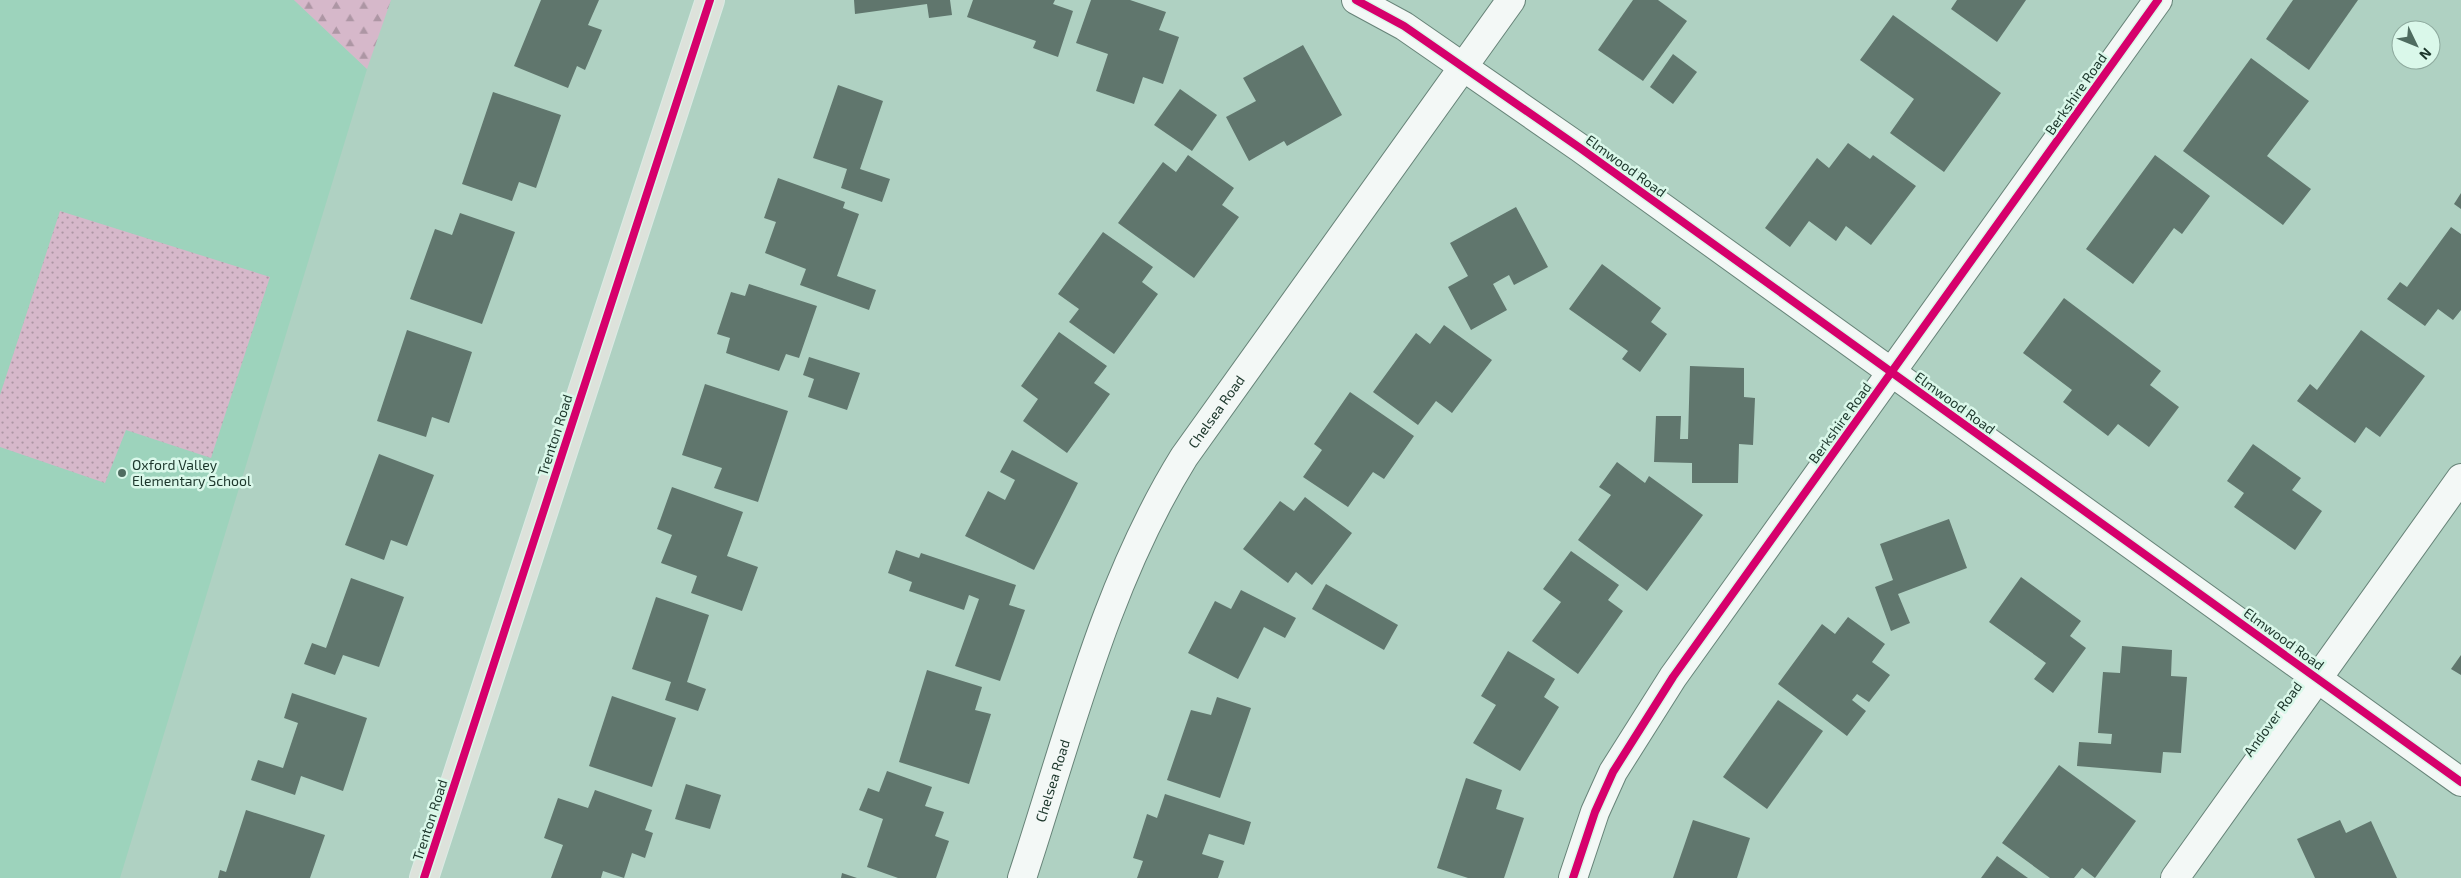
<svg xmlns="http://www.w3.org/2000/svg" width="2461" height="878" viewBox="0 0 2461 878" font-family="'Exo 2',sans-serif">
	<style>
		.built { fill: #9dd3bc }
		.forest { fill: url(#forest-firs) }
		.park { fill: url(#park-dots) }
		.building { fill: #60766d }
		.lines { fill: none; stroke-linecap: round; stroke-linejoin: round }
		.minor-casing { stroke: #678378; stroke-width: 30 }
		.major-casing { stroke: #dbeae4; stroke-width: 30 }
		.minor { stroke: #f3f8f6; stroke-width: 28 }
		.major { stroke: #dde2db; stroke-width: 28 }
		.cycleway-casing { stroke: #daf8ea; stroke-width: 11 }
		.cycleway { stroke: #d6006c; stroke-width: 8 }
		.poi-dot { fill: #4f6c60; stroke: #daf8ea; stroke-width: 2 }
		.labels { text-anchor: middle; stroke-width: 5; stroke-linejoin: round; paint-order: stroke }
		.street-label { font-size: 14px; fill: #1c362b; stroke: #daf8ea }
		.poi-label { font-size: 14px; fill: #1c362b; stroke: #daf8ea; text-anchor: start }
	</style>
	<defs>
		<pattern id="forest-firs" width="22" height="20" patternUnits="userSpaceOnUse" patternTransform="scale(1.25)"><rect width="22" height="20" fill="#d6b8ca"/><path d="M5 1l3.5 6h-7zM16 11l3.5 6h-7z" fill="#ad96a4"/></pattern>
		<pattern id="park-dots" width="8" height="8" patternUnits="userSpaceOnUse" patternTransform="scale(1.25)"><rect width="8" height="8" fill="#d6b8ca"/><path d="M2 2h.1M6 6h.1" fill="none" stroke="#ad96a4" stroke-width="1.8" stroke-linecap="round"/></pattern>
	</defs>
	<rect width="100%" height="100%" fill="#afd1c2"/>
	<path class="built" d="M0,0H294L367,69L120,878H0Z"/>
	<path class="forest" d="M294,0H391L367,69Z"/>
	<path class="park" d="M60,211L270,277L211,458L126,430L105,483L0,447V395Z"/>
	<g class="building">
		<path d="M541,0H599L588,25L602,30L585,70L577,66L568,88L514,66Z"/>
		<path d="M854,0H950L952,15L929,18L927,4L855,14Z"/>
		<path d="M973,0H1055L1053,4L1073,11L1058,57L1033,48L1036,41L967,17Z"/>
		<path d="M1091,0H1130L1166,12L1159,30L1179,37L1163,84L1143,77L1134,104L1096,91L1108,54L1076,43Z"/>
		<path d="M1633,0H1658L1687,21L1643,81L1598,50Z"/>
		<path d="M1957,0H2026L1997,42L1951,9Z"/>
		<path d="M2293,0H2358L2309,70L2266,39Z"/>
		<path d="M1893,15L2001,93L1944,172L1890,133L1914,99L1860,60Z"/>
		<path d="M1303,45L1342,115L1287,146L1284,141L1249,161L1226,117L1256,101L1243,78Z"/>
		<path d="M1673,54L1697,72L1673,104L1650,87Z"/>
		<path d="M2251,58L2309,101L2267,156L2311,189L2283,225L2183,151Z"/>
		<path d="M838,85L883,101L860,169L890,179L882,202L841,188L847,169L813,158Z"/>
		<path d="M1180,89L1217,115L1192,151L1154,125Z"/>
		<path d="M493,92L561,115L536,188L519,182L512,201L462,184Z"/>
		<path d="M1848,143L1870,159L1873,155L1916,186L1871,245L1846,226L1836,241L1809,221L1790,247L1765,228L1817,158L1829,168Z"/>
		<path d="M1188,155L1234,188L1222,205L1239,217L1194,278L1118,223L1163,162L1176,172Z"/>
		<path d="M2155,155L2210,196L2182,234L2174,228L2133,284L2086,249Z"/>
		<path d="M778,178L845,202L843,208L859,214L837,276L876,290L869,310L800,285L806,269L765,253L776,222L764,218Z"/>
		<path d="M2461,193V209L2454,204Z"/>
		<path d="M1516,207L1548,267L1514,285L1509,275L1493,284L1507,310L1471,330L1448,287L1468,276L1450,243Z"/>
		<path d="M460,213L515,232L482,324L410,299L435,229L452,235Z"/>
		<path d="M2451,227L2461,234V310L2453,320L2438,309L2425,326L2387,299L2400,282L2407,287Z"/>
		<path d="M1103,232L1153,267L1142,282L1158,294L1114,354L1069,322L1079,309L1058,294Z"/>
		<path d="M1602,264L1661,308L1651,322L1667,334L1640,372L1622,359L1628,351L1569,309Z"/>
		<path d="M749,284L817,306L799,358L786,354L779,371L726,353L730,338L717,334L731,292L745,296Z"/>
		<path d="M2064,298L2161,371L2150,385L2179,407L2149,447L2118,424L2108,436L2063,402L2072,390L2023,353Z"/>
		<path d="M1444,325L1492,360L1452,413L1436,401L1418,425L1373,392L1416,333L1430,344Z"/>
		<path d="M407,330L472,352L449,423L432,417L426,437L377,421Z"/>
		<path d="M2361,330L2425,376L2380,437L2366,427L2355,443L2297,401L2310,384L2317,390Z"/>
		<path d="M1059,332L1107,366L1094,383L1110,394L1067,453L1023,421L1038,399L1021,386Z"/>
		<path d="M809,357L860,373L847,410L808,397L814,379L803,375Z"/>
		<path d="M1690,366L1744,368V397L1755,398L1753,445L1739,444L1738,483H1692V463L1654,462L1656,416H1681L1680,439H1688Z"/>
		<path d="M705,384L788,411L758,502L714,488L722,468L682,455Z"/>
		<path d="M1350,392L1414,436L1384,479L1373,472L1348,507L1303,477L1322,450L1314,444Z"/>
		<path d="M2253,444L2301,478L2292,490L2322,511L2295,550L2234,507L2244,493L2227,481Z"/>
		<path d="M1012,450L1078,483L1034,570L965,536L988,491L1005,500L1015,480L1000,472Z"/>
		<path d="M379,454L434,475L407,546L391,540L384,560L345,545Z"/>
		<path d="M1617,462L1645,483L1649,476L1703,515L1647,591L1578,540L1611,495L1599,487Z"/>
		<path d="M672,487L743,512L727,556L758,567L742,611L691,593L697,576L661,563L672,535L657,529Z"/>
		<path d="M1305,497L1352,533L1312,585L1296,572L1288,583L1243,549L1280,501L1294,511Z"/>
		<path d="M1949,519L1967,568L1898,594L1910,623L1891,631L1875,587L1893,580L1880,544Z"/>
		<path d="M896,550L919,558L921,553L1016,585L1009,605L1025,610L1000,681L955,666L979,599L969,595L964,610L909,591L912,582L888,573Z"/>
		<path d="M1571,551L1619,585L1608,600L1623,611L1578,674L1532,641L1561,602L1543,589Z"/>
		<path d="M2021,577L2081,621L2070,636L2086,648L2053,693L2034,679L2046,663L1989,622Z"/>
		<path d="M351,578L404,597L379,667L343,655L335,675L304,664L312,643L326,648Z"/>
		<path d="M1326,584L1398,625L1384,650L1312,609Z"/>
		<path d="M1241,590L1296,618L1285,638L1264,627L1238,679L1188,653L1215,601L1231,609Z"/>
		<path d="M656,597L709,615L687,682L706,689L698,711L665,700L671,682L632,669Z"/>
		<path d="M1848,617L1885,644L1872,662L1890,675L1869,702L1857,694L1852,700L1866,711L1847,736L1778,684L1822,624L1835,634Z"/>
		<path d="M2122,646L2172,650L2171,676L2187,677L2181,753L2163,752L2161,773L2077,766L2079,742L2111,744L2112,734L2098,733L2103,672L2120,673Z"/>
		<path d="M1508,651L1555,679L1544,697L1559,707L1520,771L1473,743L1496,705L1481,696Z"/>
		<path d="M2461,655V675L2451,669Z"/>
		<path d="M927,670L982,687L975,710L991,714L969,784L899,762Z"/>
		<path d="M292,693L367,718L343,791L301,776L295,795L251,780L258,760L283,768L298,723L284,718Z"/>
		<path d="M612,696L676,718L652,787L589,766Z"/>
		<path d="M1217,697L1251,708L1220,798L1167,780L1191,710L1211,715Z"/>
		<path d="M1778,700L1823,731L1767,809L1723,777Z"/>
		<path d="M2059,765L2136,821L2095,878L2082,868L2074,878H2050L2002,843Z"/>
		<path d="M887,771L932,787L925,806L944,812L935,836L949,841L936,878H898L867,867L883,819L859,810L868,788L879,792Z"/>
		<path d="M1466,778L1502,790L1496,809L1524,818L1504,878H1468L1437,868Z"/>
		<path d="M686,784L721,795L710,829L675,819Z"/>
		<path d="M595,790L652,810L645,830L653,833L645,858L632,853L624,878L603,871L601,878H551L563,845L544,838L558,798L588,808Z"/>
		<path d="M1165,794L1251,822L1244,845L1209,834L1202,854L1224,861L1218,878H1137L1143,861L1133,858L1147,814L1157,818Z"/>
		<path d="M246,810L325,835L310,878H218L220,870L226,872Z"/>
		<path d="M1693,820L1750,838L1737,878H1673Z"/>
		<path d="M2340,820L2346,833L2371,821L2397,878H2315L2297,839Z"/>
		<path d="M1997,856L2028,878H1981Z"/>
		<path d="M842,873L857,878H841Z"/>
	</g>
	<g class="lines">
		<g class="minor-casing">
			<g id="minor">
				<path d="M1356,0L1404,26L1580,148L2461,782"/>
				<path id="s1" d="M1022,878C1069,736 1104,586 1184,457L1511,0"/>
				<path d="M1573,878L1595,812L1613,772L1673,677L2158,0"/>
				<path d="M2175,878L2461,478"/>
			</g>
		</g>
		<g class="major-casing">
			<path id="major" d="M424,878L710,0"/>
		</g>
		<use href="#minor" class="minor"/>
		<use href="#major" class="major"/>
		<g class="cycleway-casing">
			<g id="cycleway">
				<path d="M1356,0L1404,26L1580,148L2461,782"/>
				<path d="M424,878L710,0"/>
				<path d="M1573,878L1595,812L1613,772L1673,677L2158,0"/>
			</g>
		</g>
		<use href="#cycleway" class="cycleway"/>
	</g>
	<circle class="poi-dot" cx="122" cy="473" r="5"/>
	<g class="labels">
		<g class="street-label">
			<text transform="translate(2076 94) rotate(-55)" y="5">Berkshire Road</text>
			<text transform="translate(1626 166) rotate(36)" y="5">Elmwood Road</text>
			<text transform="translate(1955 403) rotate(36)" y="5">Elmwood Road</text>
			<text dy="5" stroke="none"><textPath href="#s1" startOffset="508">Chelsea Road</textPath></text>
			<text transform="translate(1840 423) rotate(-54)" y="5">Berkshire Road</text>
			<text transform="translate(555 435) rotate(-72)" y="5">Trenton Road</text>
			<text transform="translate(2284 639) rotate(36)" y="5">Elmwood Road</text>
			<text transform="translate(2273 719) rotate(-54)" y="5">Andover Road</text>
			<text dy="5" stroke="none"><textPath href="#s1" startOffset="102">Chelsea Road</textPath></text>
			<text transform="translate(430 820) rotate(-72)" y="5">Trenton Road</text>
		</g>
		<g class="poi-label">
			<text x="132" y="470">Oxford Valley<tspan x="132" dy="16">Elementary School</tspan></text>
		</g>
	</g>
	<g transform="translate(2416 45) rotate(133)"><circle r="24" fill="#daf8ea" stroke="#8eaa9e"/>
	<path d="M0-4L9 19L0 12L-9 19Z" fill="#4f6c60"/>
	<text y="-8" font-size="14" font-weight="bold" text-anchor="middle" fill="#1c362b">N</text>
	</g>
</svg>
